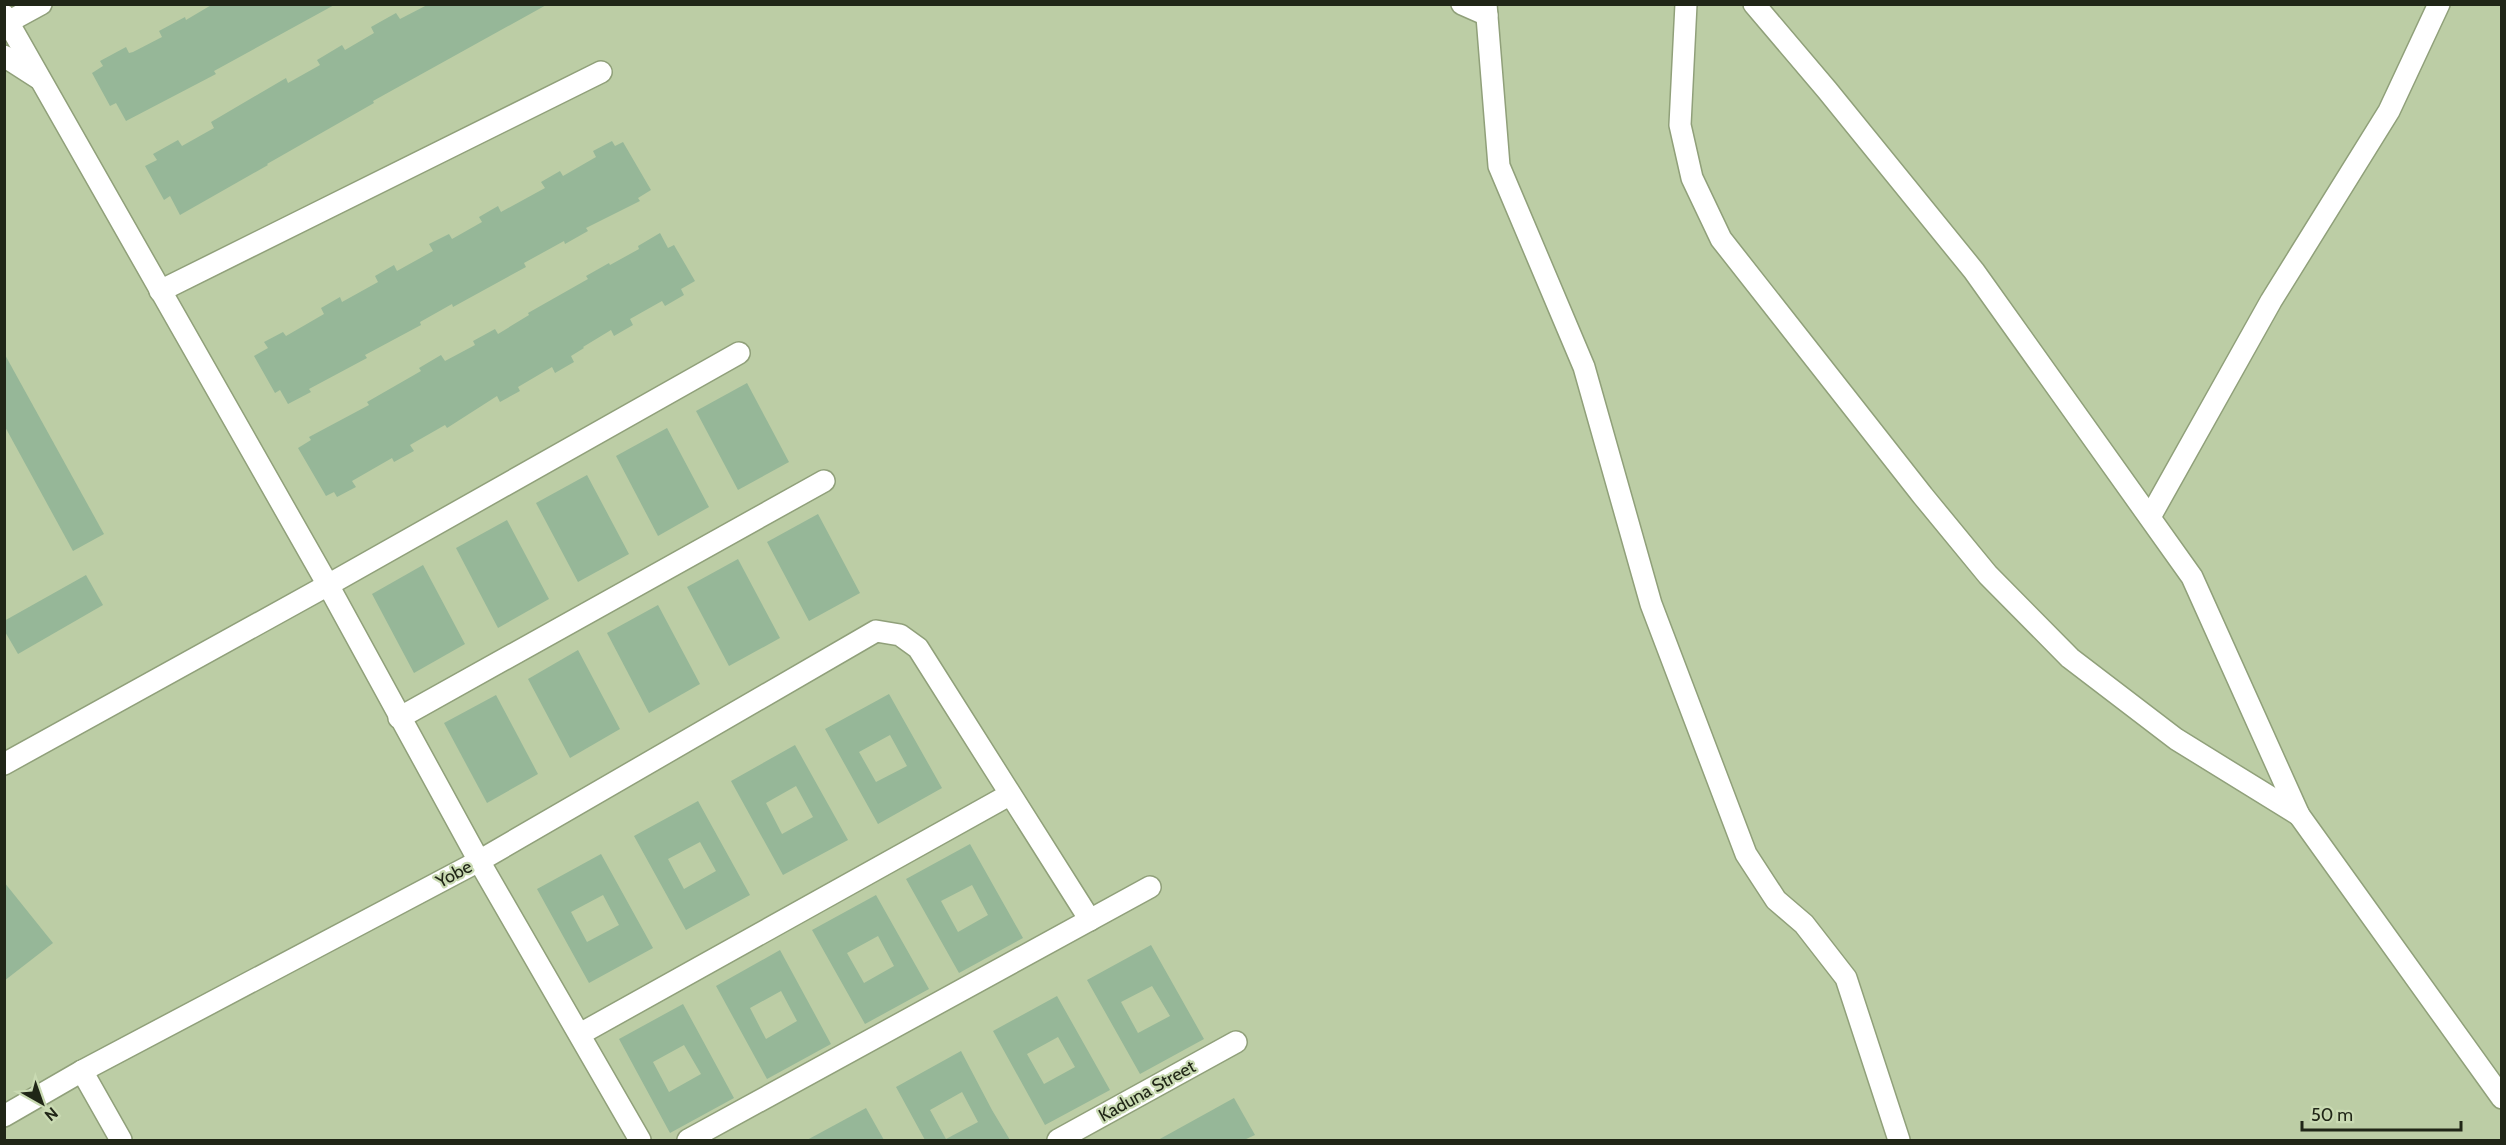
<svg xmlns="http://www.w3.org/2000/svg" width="2506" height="1145" viewBox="0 0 2506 1145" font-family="Cabin,sans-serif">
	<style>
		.building { fill: #96b798; fill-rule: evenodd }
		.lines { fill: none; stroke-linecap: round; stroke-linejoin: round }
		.minor-casing { stroke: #90a07a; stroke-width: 24 }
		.minor { stroke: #fff; stroke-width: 21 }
		.labels { text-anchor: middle; stroke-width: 4.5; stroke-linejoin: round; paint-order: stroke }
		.street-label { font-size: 18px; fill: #202617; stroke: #c9dab2 }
	</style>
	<rect width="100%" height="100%" fill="#bccda5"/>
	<g class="building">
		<path d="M213,4H336L214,71L216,74L126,121L116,103L110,106L92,73L103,66L100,61L126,47L129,53L133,52L162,37L159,31L185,17L186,20Z"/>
		<path d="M429,4H548L373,101L374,103L267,164L268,165L180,215L170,196L164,200L145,166L157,160L153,154L178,140L182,146L214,128L211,122L286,78L288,83L320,65L317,60L342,45L345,50L374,33L371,27L396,13L400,19Z"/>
		<path d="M612,141L615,146L623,142L651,190L638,198L640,201L586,228L588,231L565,244L564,241L524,263L526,267L453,307L452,304L420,322L421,325L365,355L367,358L309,389L311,392L288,404L280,390L275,393L254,356L268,348L264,342L283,332L286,336L324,314L321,308L340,297L342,302L378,282L375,276L394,265L397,271L433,251L429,244L449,234L452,239L482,222L479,217L498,206L501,212L545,188L541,182L560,171L563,176L596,157L593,151Z"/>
		<path d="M660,233L668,248L674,245L695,281L681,289L684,295L665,306L662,301L630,319L633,325L614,336L611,330L583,347L584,348L571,356L574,362L555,373L552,367L518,387L520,391L500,402L497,396L447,428L445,425L410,445L414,451L394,462L392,458L352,481L356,487L337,497L334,492L326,496L298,448L311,440L309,437L369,405L367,402L421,371L419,368L441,355L445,361L475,345L473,341L495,329L498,334L529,315L528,313L588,279L586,276L609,263L610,265L639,249L638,246Z"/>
		<path d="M4,353L104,534L73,551L4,425Z"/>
		<path d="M747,383L789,462L738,490L696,411Z"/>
		<path d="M667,428L709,507L658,536L616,456Z"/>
		<path d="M587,475L629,554L578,582L536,503Z"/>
		<path d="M818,514L860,593L809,621L767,542Z"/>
		<path d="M507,520L549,599L498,628L456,548Z"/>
		<path d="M738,559L780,638L729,666L687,587Z"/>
		<path d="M423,565L465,644L414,673L372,594Z"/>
		<path d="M86,575L103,605L18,654L4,630V621Z"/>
		<path d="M658,605L700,684L649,713L607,633Z"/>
		<path d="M578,650L620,729L570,758L528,679Z"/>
		<path d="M889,694L942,788L878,824L825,729ZM890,735L907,766L876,782L859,752Z"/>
		<path d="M496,695L538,774L487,803L444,723Z"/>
		<path d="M795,745L848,840L783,875L731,781ZM796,786L813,817L782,834L766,803Z"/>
		<path d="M698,801L750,895L686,930L634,836ZM700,842L716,871L684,889L668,859Z"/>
		<path d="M970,844L1023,938L959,973L906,879ZM972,885L988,915L958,932L941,901Z"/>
		<path d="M601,854L653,948L589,983L537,889ZM603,895L619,925L587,942L571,912Z"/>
		<path d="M4,882L53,943L4,981Z"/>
		<path d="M876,895L929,989L865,1024L812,930ZM878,936L894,966L864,983L847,953Z"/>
		<path d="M1151,945L1204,1039L1140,1074L1087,980ZM1152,986L1170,1016L1138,1033L1121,1002Z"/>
		<path d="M780,950L831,1044L767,1079L716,986ZM781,991L797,1021L766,1039L750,1008Z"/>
		<path d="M1057,996L1110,1090L1045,1125L993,1031ZM1058,1037L1075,1067L1044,1084L1027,1054Z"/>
		<path d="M683,1004L734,1098L670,1133L619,1039ZM684,1045L701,1074L669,1092L653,1062Z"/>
		<path d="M961,1051L992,1110L1010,1140H925L896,1087ZM962,1092L978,1122L946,1139L930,1110Z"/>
		<path d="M1234,1098L1255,1135L1244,1140H1158Z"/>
		<path d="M866,1108L884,1140H807Z"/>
	</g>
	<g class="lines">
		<g class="minor-casing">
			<g id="minor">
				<path d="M1462,4L1487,15"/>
				<path d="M1486,4L1499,166L1584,367L1651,604L1746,854L1776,900L1804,924L1846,978L1899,1140"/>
				<path d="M1686,4L1680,125L1692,178L1721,239L1923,496L1988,575L2070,658L2176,739L2299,815"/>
				<path d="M1754,4L1827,90L1974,271L2192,577L2299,815L2502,1098"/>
				<path d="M4,15L328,585L479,861L640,1140"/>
				<path d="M8,22L41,4"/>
				<path d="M4,56L38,78"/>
				<path d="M160,291L601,72"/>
				<path d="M2150,517L2271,301L2389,111L2439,4"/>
				<path d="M399,718L824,481"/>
				<path d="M4,764L328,585L739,353"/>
				<path d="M580,1034L1009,795"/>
				<path d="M82,1071L121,1140"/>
				<path d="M4,1116L82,1071L479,861L876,631L900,635L918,648L1090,920"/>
				<path d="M688,1140L1150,887"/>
				<path d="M1058,1140L1236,1042"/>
			</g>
		</g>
		<use href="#minor" class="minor"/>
	</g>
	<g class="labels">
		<g class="street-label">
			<text transform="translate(454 874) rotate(-28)" y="6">Yobe</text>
			<text transform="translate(1147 1091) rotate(-29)" y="6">Kaduna Street</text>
		</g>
	</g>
	<rect width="2506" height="1145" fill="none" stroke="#202617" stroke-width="12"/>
	<g transform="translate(42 1103) rotate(140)" stroke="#c9dab2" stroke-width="4.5" paint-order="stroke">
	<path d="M0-4.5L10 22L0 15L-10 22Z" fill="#202617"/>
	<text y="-9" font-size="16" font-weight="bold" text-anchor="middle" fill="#202617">N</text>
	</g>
	<path d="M2302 1121v9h159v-9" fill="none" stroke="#202617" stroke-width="3"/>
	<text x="2311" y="1121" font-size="18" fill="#202617" stroke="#c9dab2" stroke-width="4.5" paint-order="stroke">50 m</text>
</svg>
